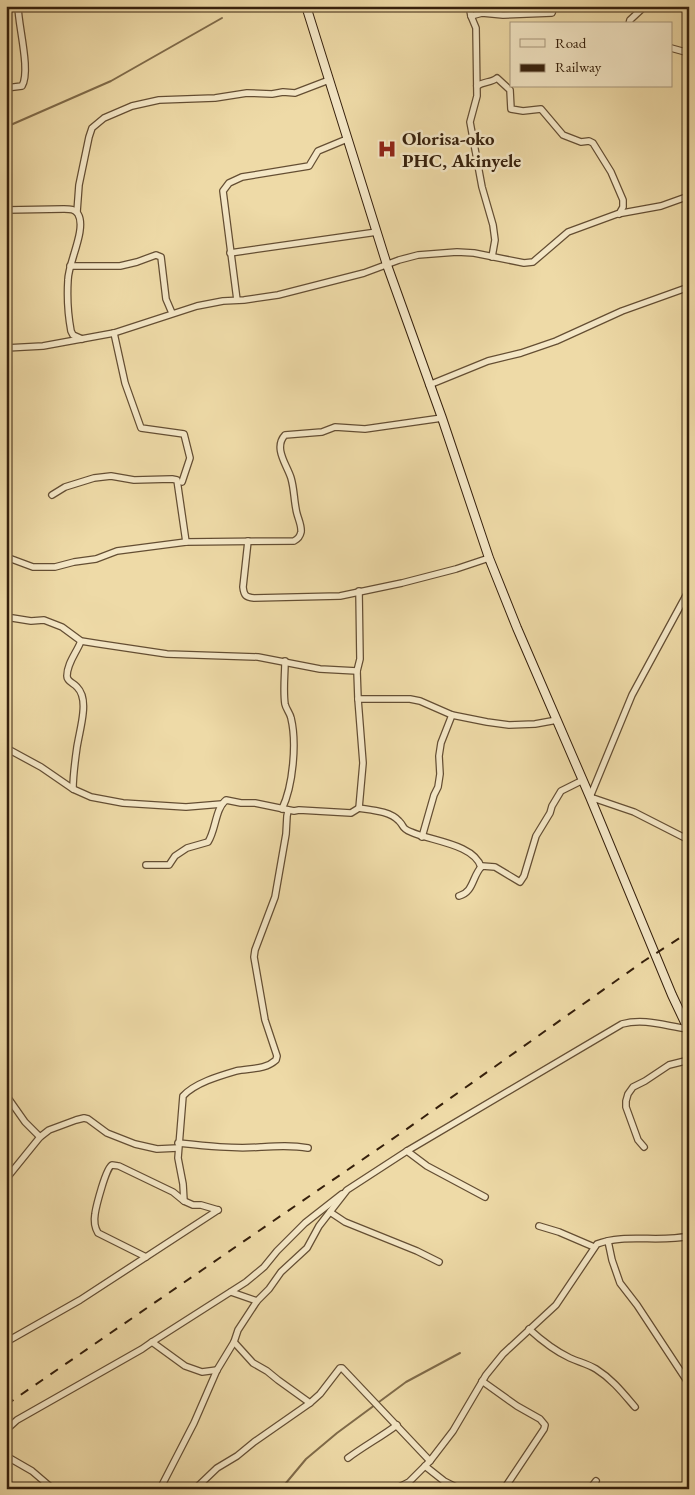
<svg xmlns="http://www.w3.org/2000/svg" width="695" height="1495" viewBox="0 0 695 1495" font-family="'EB Garamond',serif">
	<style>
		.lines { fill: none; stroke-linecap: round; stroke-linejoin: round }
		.stream { stroke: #7f6a49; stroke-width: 2 }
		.minor-casing { stroke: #644e33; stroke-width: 8 }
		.secondary-casing { stroke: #36200c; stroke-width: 10 }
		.minor { stroke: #f4e7c6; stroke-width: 5.5 }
		.secondary { stroke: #f4e7c6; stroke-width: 8 }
		.rail { stroke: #36200c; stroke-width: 2; stroke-dasharray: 9 9; stroke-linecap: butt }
		.labels { text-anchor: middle; stroke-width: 5; stroke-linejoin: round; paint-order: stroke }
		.poi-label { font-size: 19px; font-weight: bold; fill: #36200c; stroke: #f4e7c6; text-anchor: start }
	</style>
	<rect width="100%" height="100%" fill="#eedaa7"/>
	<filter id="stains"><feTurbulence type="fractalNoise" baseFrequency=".004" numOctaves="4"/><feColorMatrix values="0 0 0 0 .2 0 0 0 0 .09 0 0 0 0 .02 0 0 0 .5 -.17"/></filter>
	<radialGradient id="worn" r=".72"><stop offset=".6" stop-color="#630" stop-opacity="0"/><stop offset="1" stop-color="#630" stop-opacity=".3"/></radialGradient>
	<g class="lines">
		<g class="stream">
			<path d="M6,127L111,81L222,18"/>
			<path d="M281,1489L306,1459L337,1433L406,1382L460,1353"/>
		</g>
		<g class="minor-casing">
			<g id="minor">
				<path d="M469,6L471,16L476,28L477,96L470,122L482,187L493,225L495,240L492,257"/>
				<path d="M471,16L482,13L503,15L552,13L554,6"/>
				<path d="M629,24L630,20L645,6"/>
				<path d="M671,48L689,53"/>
				<path d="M477,86C484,81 491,83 497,78L510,90L511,109L523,111L541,109L563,135L581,142L589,141L593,143L611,172L623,200V207L619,214"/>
				<path d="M6,88L22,86C31,71 18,25 18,6"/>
				<path d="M6,210L64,209C70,209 75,209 78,214C87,229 68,263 68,280C67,296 68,315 71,331L73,335L82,339"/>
				<path d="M77,212L79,185L89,137L92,128L104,118L132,106L159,100L215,98L247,93L272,94L283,92L295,93L329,80"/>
				<path d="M230,253L377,232"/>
				<path d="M70,266H120L137,262L156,255L161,257L166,299L172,313"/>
				<path d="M237,300L223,191L229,183L242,177L309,166L318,151L347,139"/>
				<path d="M114,333L125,383L141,428L184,434L190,458L182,482"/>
				<path d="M6,348L43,346L114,333L197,306L223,301L244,300L278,295L364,273L399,260L418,255L457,252L474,253L524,263L533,262L568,232L617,214L661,206L689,196"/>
				<path d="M429,385L488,361L521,353L556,341L622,311L689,287"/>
				<path d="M52,495L65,487L94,478L111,476L134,480L172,479L177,480L186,542"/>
				<path d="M248,541L243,587C244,596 246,597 254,598L340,596L402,583L456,569L489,558"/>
				<path d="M6,557L33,567H55L74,562L96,559L117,551L186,542L294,541C298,539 300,537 301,532C302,525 297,517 296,509C294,499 294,488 291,478C287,465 273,448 285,435L322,432L335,427L365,429L442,418"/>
				<path d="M689,590L632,695L590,797L634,812L689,840"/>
				<path d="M359,591L360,659L357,671L358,699L363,763L359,808"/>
				<path d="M6,617L31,621L44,620L62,627L81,641L100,644L167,654L258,657L320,669L357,671"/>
				<path d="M81,641C77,652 67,663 67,676C67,682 74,683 77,687C83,693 84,704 83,713C82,724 79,735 77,747C75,761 73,775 73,789L91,797L123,803L186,807L222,804"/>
				<path d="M358,699H410L420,701L452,715L487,722L509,725L535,724L557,720"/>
				<path d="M6,748L41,767L73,789"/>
				<path d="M282,809C293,786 297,743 291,718C290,713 286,709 285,704C283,690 285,675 285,661"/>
				<path d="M422,837L434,795L438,787L440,774L439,756L441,743L452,715"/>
				<path d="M146,865H169L175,856L187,848L208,842C216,830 215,809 226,800L241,803H255L294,811L299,810L351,813L359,808C371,810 390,811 399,821C405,827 401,828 411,832C431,841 474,844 481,867"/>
				<path d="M459,896C474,892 472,876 482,866L495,867L520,882L524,876L536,836L550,813L552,806L561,791L583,780"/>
				<path d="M6,1095L25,1122L40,1137"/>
				<path d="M178,1143C206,1146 234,1149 261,1147C277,1146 292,1145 308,1148"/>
				<path d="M644,1147L638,1140L626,1107V1101L628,1094L633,1087L645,1081L669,1065L689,1060"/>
				<path d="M407,1151L427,1166L485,1197"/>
				<path d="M6,1179L40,1137L49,1130L76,1120L84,1118L88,1119L107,1133L135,1144L157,1149L178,1148"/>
				<path d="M218,1210L201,1205H193L184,1201L183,1184L178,1158L183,1096C195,1083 219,1076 236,1071C250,1068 265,1070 276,1060L277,1056L265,1020L254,957L255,950L275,897L286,834L287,816L288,811"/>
				<path d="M330,1212L345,1222L417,1251L439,1262"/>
				<path d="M539,1226L559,1232L594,1247"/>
				<path d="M608,1241L612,1260L620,1283L637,1305L689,1384"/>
				<path d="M146,1257L98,1233C95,1228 94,1220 95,1214C96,1207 106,1167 112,1165C114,1165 118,1166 119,1166L173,1192L184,1201"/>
				<path d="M231,1292L257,1301"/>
				<path d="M529,1329C541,1340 555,1351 570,1358C579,1362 588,1364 596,1369C612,1379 623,1393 635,1407"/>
				<path d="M6,1342L80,1300L218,1210"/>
				<path d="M152,1342L185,1366L202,1372L217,1370"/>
				<path d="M482,1381L517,1406L540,1419L545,1425L544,1429L504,1489"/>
				<path d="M6,1430L17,1420L142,1349L152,1342L246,1282L264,1267L277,1251L305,1223L342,1194"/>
				<path d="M6,1456L32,1471L53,1489"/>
				<path d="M348,1458C364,1446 381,1437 397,1425"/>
				<path d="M430,1461L342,1368H340L320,1394L310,1403L278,1380L267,1371L253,1363L234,1342L238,1330L257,1301L269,1289L281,1272L307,1248L319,1226L347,1190L407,1151L622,1024C645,1018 665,1026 688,1029"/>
				<path d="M425,1466L444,1481L460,1489"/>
				<path d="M160,1489L194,1423L217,1370L234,1342"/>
				<path d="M195,1489L217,1468L237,1456L254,1442L310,1403"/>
				<path d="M395,1489L409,1482L430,1461L453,1431L486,1375L503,1354L556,1305L597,1244C624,1233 660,1243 689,1236"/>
				<path d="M590,1489L596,1481"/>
			</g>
		</g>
		<g class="secondary-casing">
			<path id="secondary" d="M306,6L387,265L442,418L489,558L517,628L590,797L672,995L689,1031"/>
		</g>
		<use href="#minor" class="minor"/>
		<use href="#secondary" class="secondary"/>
		<path class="rail" d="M6,1405L404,1131L644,961L689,932"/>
	</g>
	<defs>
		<g id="hospital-bare" transform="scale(1.5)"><path d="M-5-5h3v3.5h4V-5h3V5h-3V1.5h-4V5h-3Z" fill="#8f2418" stroke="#f4e7c6" stroke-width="2.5" paint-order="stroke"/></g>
	</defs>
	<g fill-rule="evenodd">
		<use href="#hospital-bare" x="387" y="149"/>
	</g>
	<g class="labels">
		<g class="poi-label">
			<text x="402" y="145">Olorisa-oko<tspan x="402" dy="22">PHC, Akinyele</tspan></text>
		</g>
	</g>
	<rect width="695" height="1495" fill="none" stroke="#eedaa7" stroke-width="25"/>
	<rect x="8" y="8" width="680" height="1480" fill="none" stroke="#36200c" stroke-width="2.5"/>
	<rect x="12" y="12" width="670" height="1470" fill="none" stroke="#36200c"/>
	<rect x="510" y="22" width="162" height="65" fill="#f4e7c6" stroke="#a8977c"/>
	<rect x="520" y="39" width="25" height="8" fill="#f4e7c6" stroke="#a8977c"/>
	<text x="555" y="48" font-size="15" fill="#36200c">Road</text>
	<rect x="520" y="64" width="25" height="8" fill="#36200c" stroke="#a8977c"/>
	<text x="555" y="72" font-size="15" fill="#36200c">Railway</text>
	<rect width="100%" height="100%" filter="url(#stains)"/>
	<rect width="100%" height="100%" fill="url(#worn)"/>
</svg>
